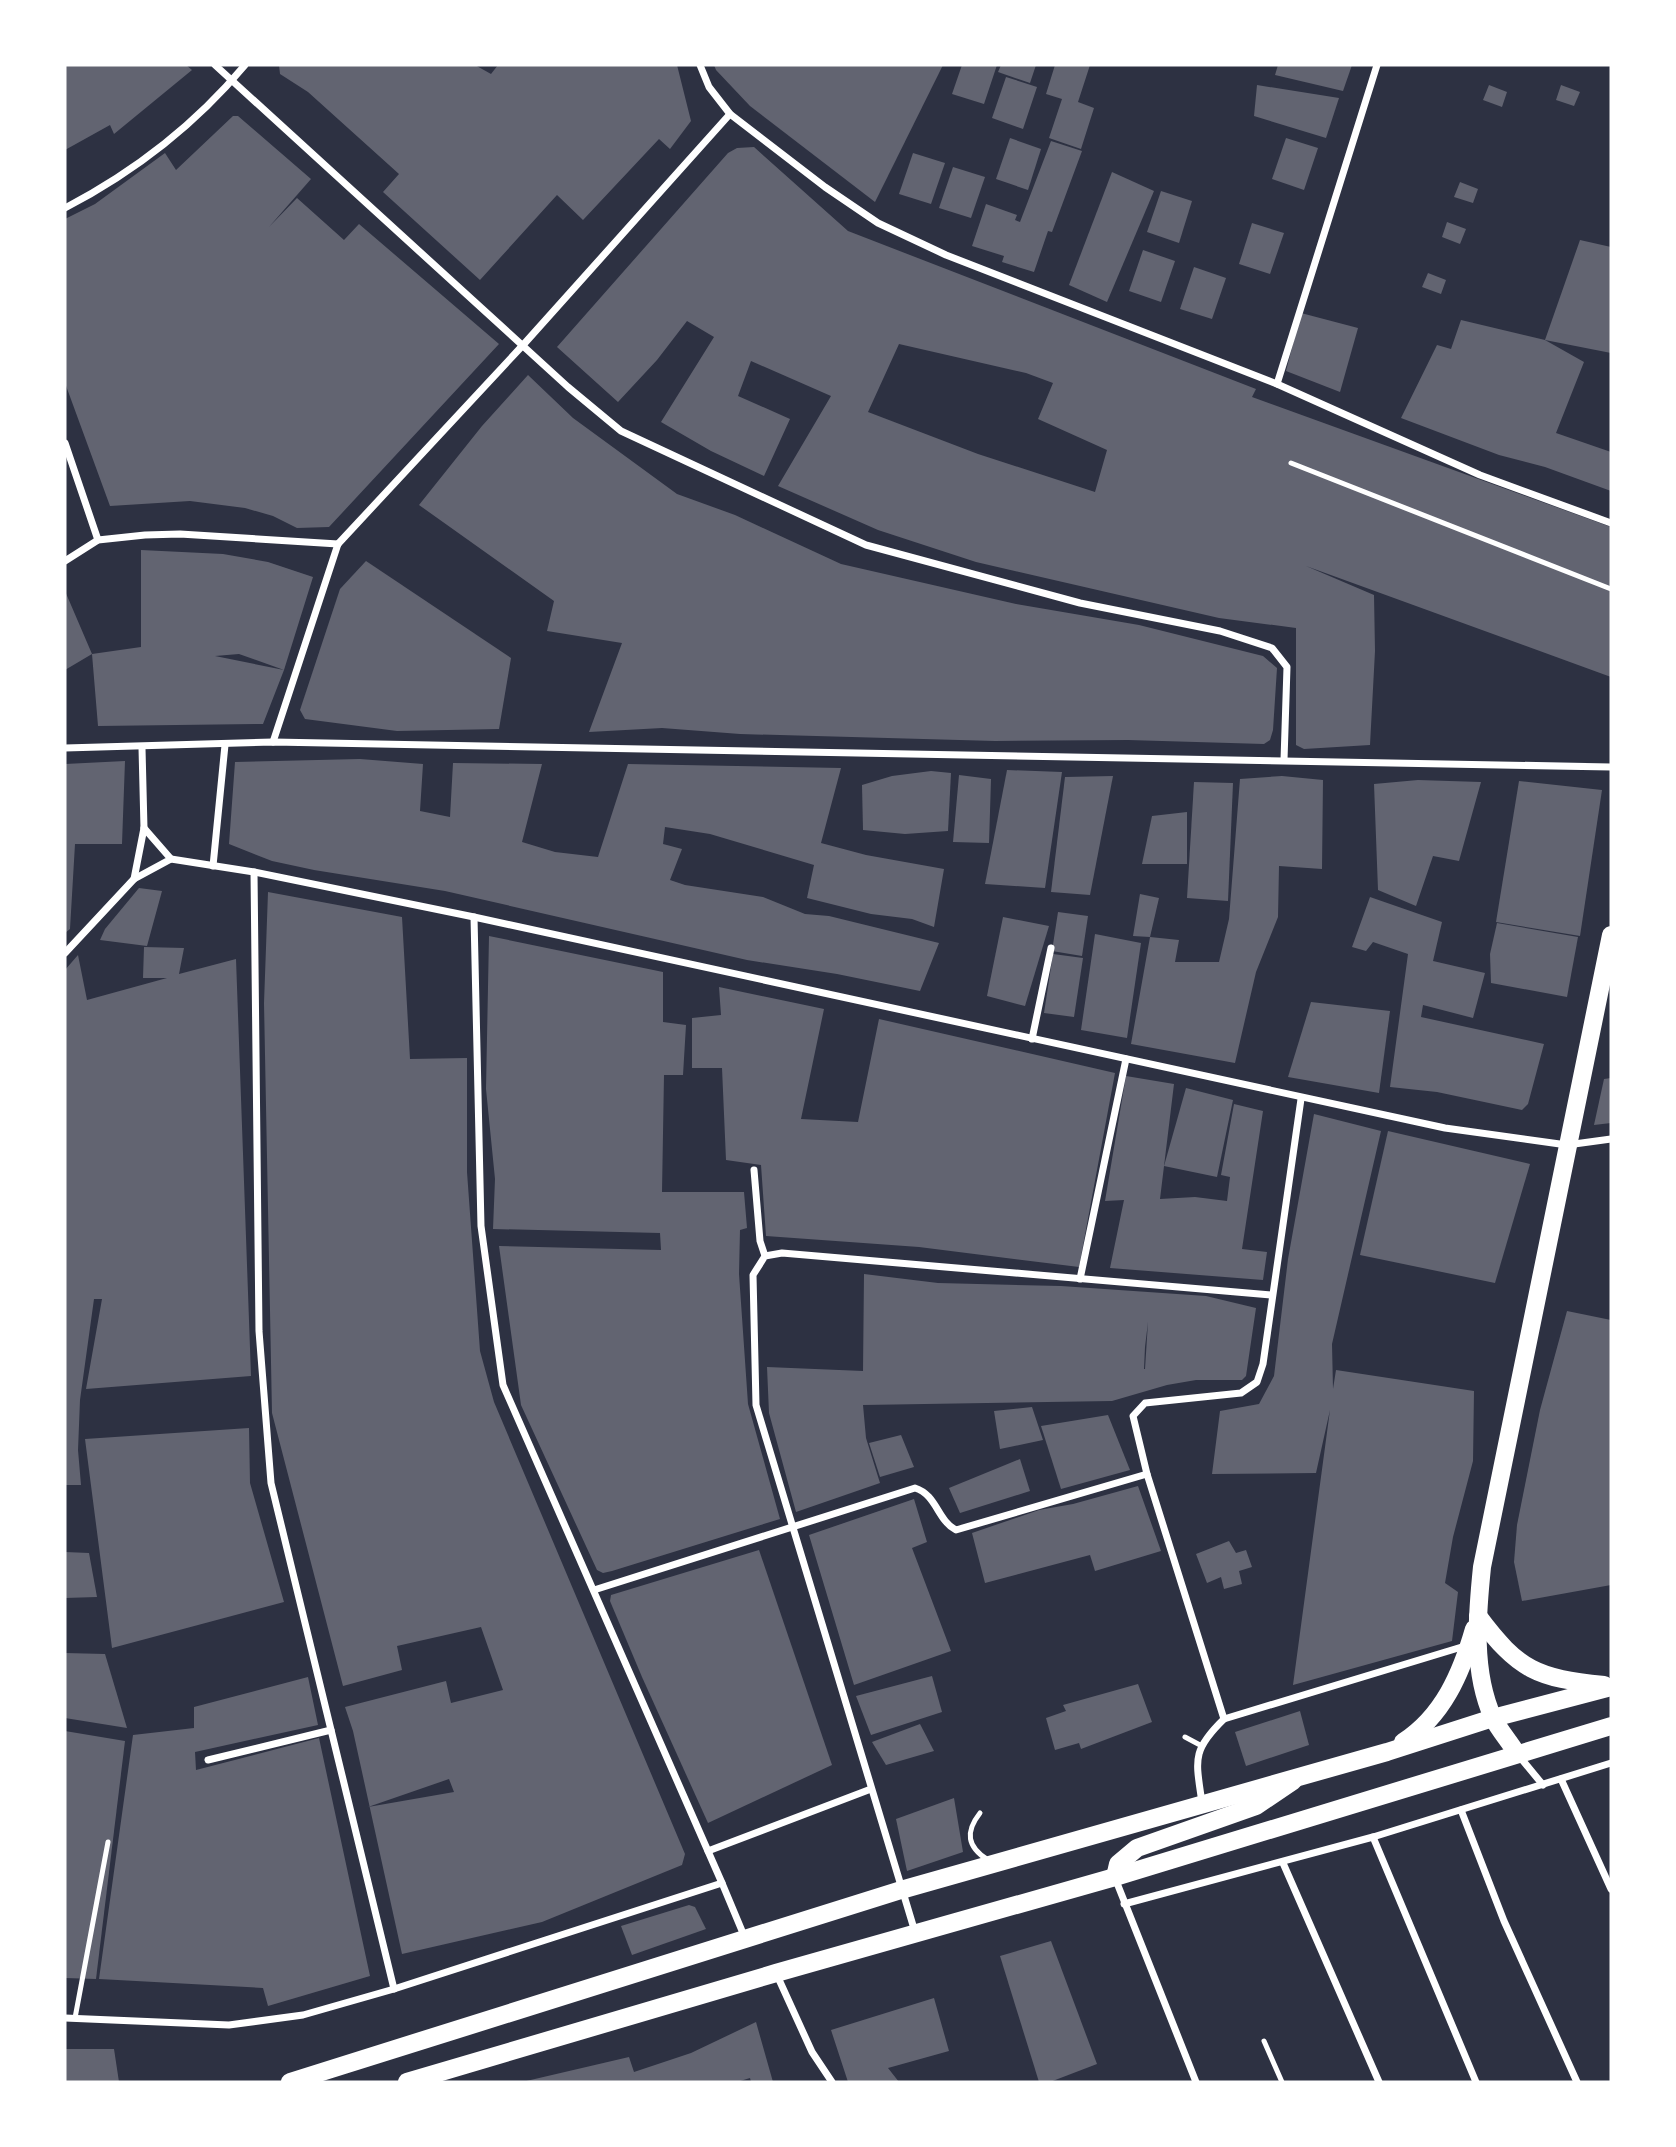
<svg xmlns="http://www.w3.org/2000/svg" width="1676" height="2147" viewBox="0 0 1676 2147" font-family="Poppins,sans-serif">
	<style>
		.building { fill: #626471; fill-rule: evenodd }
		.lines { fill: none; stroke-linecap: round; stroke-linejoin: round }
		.service { stroke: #fff; stroke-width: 5 }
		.minor { stroke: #fff; stroke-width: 7 }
		.primary { stroke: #fff; stroke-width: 18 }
	</style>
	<rect width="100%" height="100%" fill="#2d3142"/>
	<g class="building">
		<path d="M65,65H186L192,70L114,134L110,125L65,150Z"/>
		<path d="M279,65H475L491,74L498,65H677L691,121L670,149L659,139L583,220L557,195L480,280L383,192L399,174L308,92L280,74Z"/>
		<path d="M714,65H943L875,202L750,106L716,70Z"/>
		<path d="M962,65H997L984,104L952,94Z"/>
		<path d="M1001,65H1036L1030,83L998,72Z"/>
		<path d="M1055,65H1090L1078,102L1094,108L1081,149L1049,138L1062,99L1046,94Z"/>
		<path d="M1278,65H1352L1343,91L1275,75Z"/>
		<path d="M1006,77L1037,87L1023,129L992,118Z"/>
		<path d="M1257,85L1339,98L1326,138L1254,116Z"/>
		<path d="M1489,85L1507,92L1502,107L1483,100Z"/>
		<path d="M1561,85L1580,92L1574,106L1556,100Z"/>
		<path d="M233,116H238L311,179L269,227L297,198L344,240L359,224L499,344L329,527L297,528L273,516L245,508L190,501L110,506L65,383V219L95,204L165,153L176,170Z"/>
		<path d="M1010,138L1041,149L1028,190L996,179Z"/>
		<path d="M1286,138L1318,148L1304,190L1272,179Z"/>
		<path d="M1051,141L1082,151L1052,232L1048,231L1034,272L1002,262L1004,256L972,246L986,204L1017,215L1015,220L1020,222Z"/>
		<path d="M754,147L848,231L1256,389L1252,397L1611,527V677L1306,566L1374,595L1375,651L1370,745L1304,749L1296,745V628L1219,618L976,562L878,530L778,486L831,396L751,361L738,396L790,419L764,476L711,451L661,422L714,337L687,321L657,360L618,402L557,347L728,153L737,148ZM899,344L1026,373L1053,383L1038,419L1107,450L1095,492L978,454L868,412Z"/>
		<path d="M913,153L945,163L931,204L899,194Z"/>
		<path d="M953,167L985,177L971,218L939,208Z"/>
		<path d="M1112,172L1154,191L1107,302L1069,285Z"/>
		<path d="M1460,182L1478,189L1473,203L1454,197Z"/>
		<path d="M1161,191L1192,201L1179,243L1147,232Z"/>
		<path d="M1447,222L1466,229L1460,244L1442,237Z"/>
		<path d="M1252,223L1284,233L1270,274L1239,264Z"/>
		<path d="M1580,240L1611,247V353L1545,340Z"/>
		<path d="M1143,250L1175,261L1161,302L1129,291Z"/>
		<path d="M1194,267L1226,278L1212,319L1180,309Z"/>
		<path d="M1428,273L1446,280L1441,294L1422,287Z"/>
		<path d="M1301,313L1358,328L1340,392L1286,371Z"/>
		<path d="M1461,320L1545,340L1584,362L1556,433L1611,452V491L1545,467L1499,455L1401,418L1437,345L1451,349Z"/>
		<path d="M528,375L573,418L677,494L735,515L841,564L1016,604L1139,625L1263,656L1277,668L1273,730L1270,740L1264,744L1128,740L995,741L740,734L662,728L589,732L622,643L547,631L554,601L419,505L482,426Z"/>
		<path d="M141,550L223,554L268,562L313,577L284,670L239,654L215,656L284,670L263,724L98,726L92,654L65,670V591L92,654L141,647Z"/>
		<path d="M366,561L511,658L499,729L397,731L305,719L300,710L340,589Z"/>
		<path d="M360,759L423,764L420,811L450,817L453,763L542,764L522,842L555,852L598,857L628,764L841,768L821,843L866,855L944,869L934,927L912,919L871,914L807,898L814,865L710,834L665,827L663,844L682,849L670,880L685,885L763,897L805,914L829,916L939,943L920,991L837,974L747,960L445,891L314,870L272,861L229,844L235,762Z"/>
		<path d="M125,761L122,844H75L70,929L65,933V764Z"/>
		<path d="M1007,770L1062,772L1045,888L985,884Z"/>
		<path d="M931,771L951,773L948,831L905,834L863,830L862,785L892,776Z"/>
		<path d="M959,775L991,779L989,843L953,842Z"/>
		<path d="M1113,776L1090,895L1051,892L1065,777Z"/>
		<path d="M1282,776L1323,780L1322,869L1279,866L1278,917L1256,972L1235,1063L1131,1044L1150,937L1179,940L1175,962H1219L1229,919L1240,779Z"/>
		<path d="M1418,780L1481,782L1459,861L1433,856L1416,906L1378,890L1374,784Z"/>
		<path d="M1519,781L1602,790L1580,936L1496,922Z"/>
		<path d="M1194,782L1233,783L1228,901L1187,898Z"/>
		<path d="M1187,812V864H1142L1152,816Z"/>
		<path d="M139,888L162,891L147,946L100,940L105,929Z"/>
		<path d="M268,892L402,917L410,1059L467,1058V1172L480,1351L494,1402L685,1854L682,1865L542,1922L402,1954L353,1731L345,1707L446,1681L451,1703L503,1690L481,1627L397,1646L402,1670L343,1686L272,1413L264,1003ZM449,1779L454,1792L368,1807Z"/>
		<path d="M1140,894L1159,898L1150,937L1133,936Z"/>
		<path d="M1370,897L1442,922L1433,961L1485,973L1473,1018L1423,1005L1421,1017L1544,1044L1528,1104L1522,1110L1437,1092L1390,1087L1408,954L1373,942L1366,951L1352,947Z"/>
		<path d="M1058,912L1088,916L1082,956L1052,951Z"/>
		<path d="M1003,917L1049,926L1025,1006L987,996Z"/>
		<path d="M1497,923L1578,937L1567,997L1491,983L1490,954Z"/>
		<path d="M1095,934L1141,943L1127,1038L1081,1030Z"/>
		<path d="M489,936L663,972V1022L686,1025L683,1075H664L662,1192H744L747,1228L740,1230L739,1274L748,1404L780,1519L612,1571L603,1573L597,1570L521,1405L499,1246L661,1250L660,1233L493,1229L495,1179L486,1089Z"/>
		<path d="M144,947L184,948L179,974L236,959L251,1376L86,1389L102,1299H94L80,1400L78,1450L81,1485H65V970L78,955L87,1000L167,978H143Z"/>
		<path d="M1053,954L1083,958L1074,1017L1044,1013Z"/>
		<path d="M719,987L824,1009L801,1119L858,1122L879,1019L1115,1073L1079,1267L919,1247L766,1236L761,1165L726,1160L722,1068H692V1018L721,1015Z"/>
		<path d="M1311,1002L1390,1011L1379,1093L1288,1077Z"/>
		<path d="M1126,1076L1174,1084L1160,1199L1195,1197L1227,1201L1230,1177L1221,1175L1234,1104L1263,1111L1242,1249L1267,1252L1263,1280L1110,1268L1124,1200L1105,1201Z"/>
		<path d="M1611,1078V1123L1594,1125L1604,1079Z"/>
		<path d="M1186,1088L1233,1100L1217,1177L1164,1166Z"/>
		<path d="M1314,1114L1381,1131L1332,1344L1333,1389L1336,1370L1474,1391L1473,1461L1453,1537L1445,1583L1458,1592L1452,1641L1293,1685L1330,1410L1316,1473L1212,1474L1220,1411L1259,1404L1274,1376L1288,1259Z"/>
		<path d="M1388,1131L1530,1164L1495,1283L1360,1255Z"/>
		<path d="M864,1274L938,1283L1061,1286L1206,1296L1256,1308L1246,1376L1242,1380H1196L1167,1385L1112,1401L863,1405L866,1438L880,1483L796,1512L769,1413L767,1367L863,1371ZM1148,1322L1145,1369H1144L1145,1347Z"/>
		<path d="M1567,1311L1611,1320V1585L1522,1601L1514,1562L1517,1525L1540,1410Z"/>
		<path d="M1032,1407L1043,1440L1000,1449L994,1411Z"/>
		<path d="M1108,1415L1130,1470L1061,1489L1041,1426Z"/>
		<path d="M249,1428L250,1483L284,1602L112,1648L85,1439Z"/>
		<path d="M901,1435L914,1467L880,1477L869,1443Z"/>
		<path d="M1020,1459L1030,1491L960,1513L949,1488Z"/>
		<path d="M1138,1486L1161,1551L1095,1571L1090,1555L985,1583L972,1533L1039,1510L1073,1504Z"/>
		<path d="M914,1499L927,1542L912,1548L951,1651L854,1685L809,1535Z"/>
		<path d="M1229,1541L1236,1553L1246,1550L1252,1567L1239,1571L1242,1584L1224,1589L1221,1577L1207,1583L1196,1554Z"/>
		<path d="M759,1550L832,1765L708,1823L642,1677L610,1601L611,1595Z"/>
		<path d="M65,1552L89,1553L97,1597L65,1598Z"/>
		<path d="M65,1653L105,1654L127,1728L65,1718Z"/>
		<path d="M932,1676L942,1712L871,1735L856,1696Z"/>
		<path d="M308,1677L318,1725L195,1752L196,1770L319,1738L370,1976L268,2006L263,1988L99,1979L133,1735L194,1728V1707Z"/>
		<path d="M1138,1684L1152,1722L1081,1749L1079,1743L1055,1750L1046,1718L1066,1711L1063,1705Z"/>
		<path d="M1300,1711L1309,1745L1246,1766L1235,1732Z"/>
		<path d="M920,1724L934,1751L886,1765L872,1742Z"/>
		<path d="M65,1731L125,1741L96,1979L65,1978Z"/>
		<path d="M954,1798L963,1852L907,1871L896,1819Z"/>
		<path d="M689,1905L695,1907L706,1929L632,1955L621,1926Z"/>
		<path d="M1051,1941L1097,2064L1050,2082H1039L1000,1956Z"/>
		<path d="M934,1998L949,2051L888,2068L899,2082H848L831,2030Z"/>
		<path d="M756,2022L773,2082H751L750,2078L737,2082H522L629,2057L634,2072L691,2053Z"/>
		<path d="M65,2049H114L119,2082H65Z"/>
	</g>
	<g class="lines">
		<g class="service">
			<path d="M1291,463L1611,589"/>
			<path d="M1185,1737L1200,1745"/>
			<path d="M980,1813C965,1832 967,1847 988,1860"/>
			<path d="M75,2018L108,1842"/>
			<path d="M1264,2041L1282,2082"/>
		</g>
		<g class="minor">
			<path d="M215,65L568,387L621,431L866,545L1080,603L1220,631L1272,648L1287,667L1284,760"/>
			<path d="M700,65L709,87L730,114L825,187L878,223L946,255L1277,384L1480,475L1611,523"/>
			<path d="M65,208C134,172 195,125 245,65"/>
			<path d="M1277,384L1377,65"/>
			<path d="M65,443L98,540"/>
			<path d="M65,561L98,540L145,535L180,534L338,544"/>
			<path d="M273,742L338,544L524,344L730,114"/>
			<path d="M65,748L273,742L1611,767"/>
			<path d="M171,859L254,872L474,917L1445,1128L1567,1145L1611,1139"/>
			<path d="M213,866L225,745"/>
			<path d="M254,872L259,1331L271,1483L394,1989"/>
			<path d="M134,879L171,859L144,828"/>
			<path d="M474,917L481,1226L503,1385L722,1883"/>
			<path d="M65,953L134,879L144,828L142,748"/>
			<path d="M1032,1039L1051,948"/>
			<path d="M754,1170L760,1241L765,1256"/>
			<path d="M1080,1279L1126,1059"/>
			<path d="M1147,1474L1133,1416L1145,1403L1241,1393L1257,1382L1263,1364L1301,1099"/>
			<path d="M594,1590L915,1488C937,1495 937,1520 956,1530L1147,1474L1224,1719C1191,1751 1196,1760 1202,1803"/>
			<path d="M1224,1719L1465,1646"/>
			<path d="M1519,1756L1543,1785"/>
			<path d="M208,1760L331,1730"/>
			<path d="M1561,1779L1611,1889"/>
			<path d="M1461,1810L1504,1921L1577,2082"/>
			<path d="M1373,1837L1476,2082"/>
			<path d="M708,1851L871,1789"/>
			<path d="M1283,1863L1379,2082"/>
			<path d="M1115,1878L1196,2082"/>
			<path d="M1124,1904L1373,1837L1611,1763"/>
			<path d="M915,1932L756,1405L753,1275L765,1256L782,1253L1271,1295"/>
			<path d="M776,1973L812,2052L832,2082"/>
			<path d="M65,2018L229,2025L303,2015L394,1989L722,1883L745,1938"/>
		</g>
		<g class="primary">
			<path d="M1478,1616C1519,1671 1537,1678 1604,1685"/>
			<path d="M1403,1742C1443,1716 1461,1674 1474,1629"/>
			<path d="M1517,1754C1510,1742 1499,1730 1493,1718C1472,1671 1477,1616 1482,1567L1611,935"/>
			<path d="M1115,1877L1118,1864L1137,1848L1256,1806L1293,1781"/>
			<path d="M290,2082L901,1890L1387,1752L1493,1718L1611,1687"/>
			<path d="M407,2082L776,1973L1115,1877L1611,1726"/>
		</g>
	</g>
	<rect width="1676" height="2147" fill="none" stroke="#ffffff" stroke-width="133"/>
</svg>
